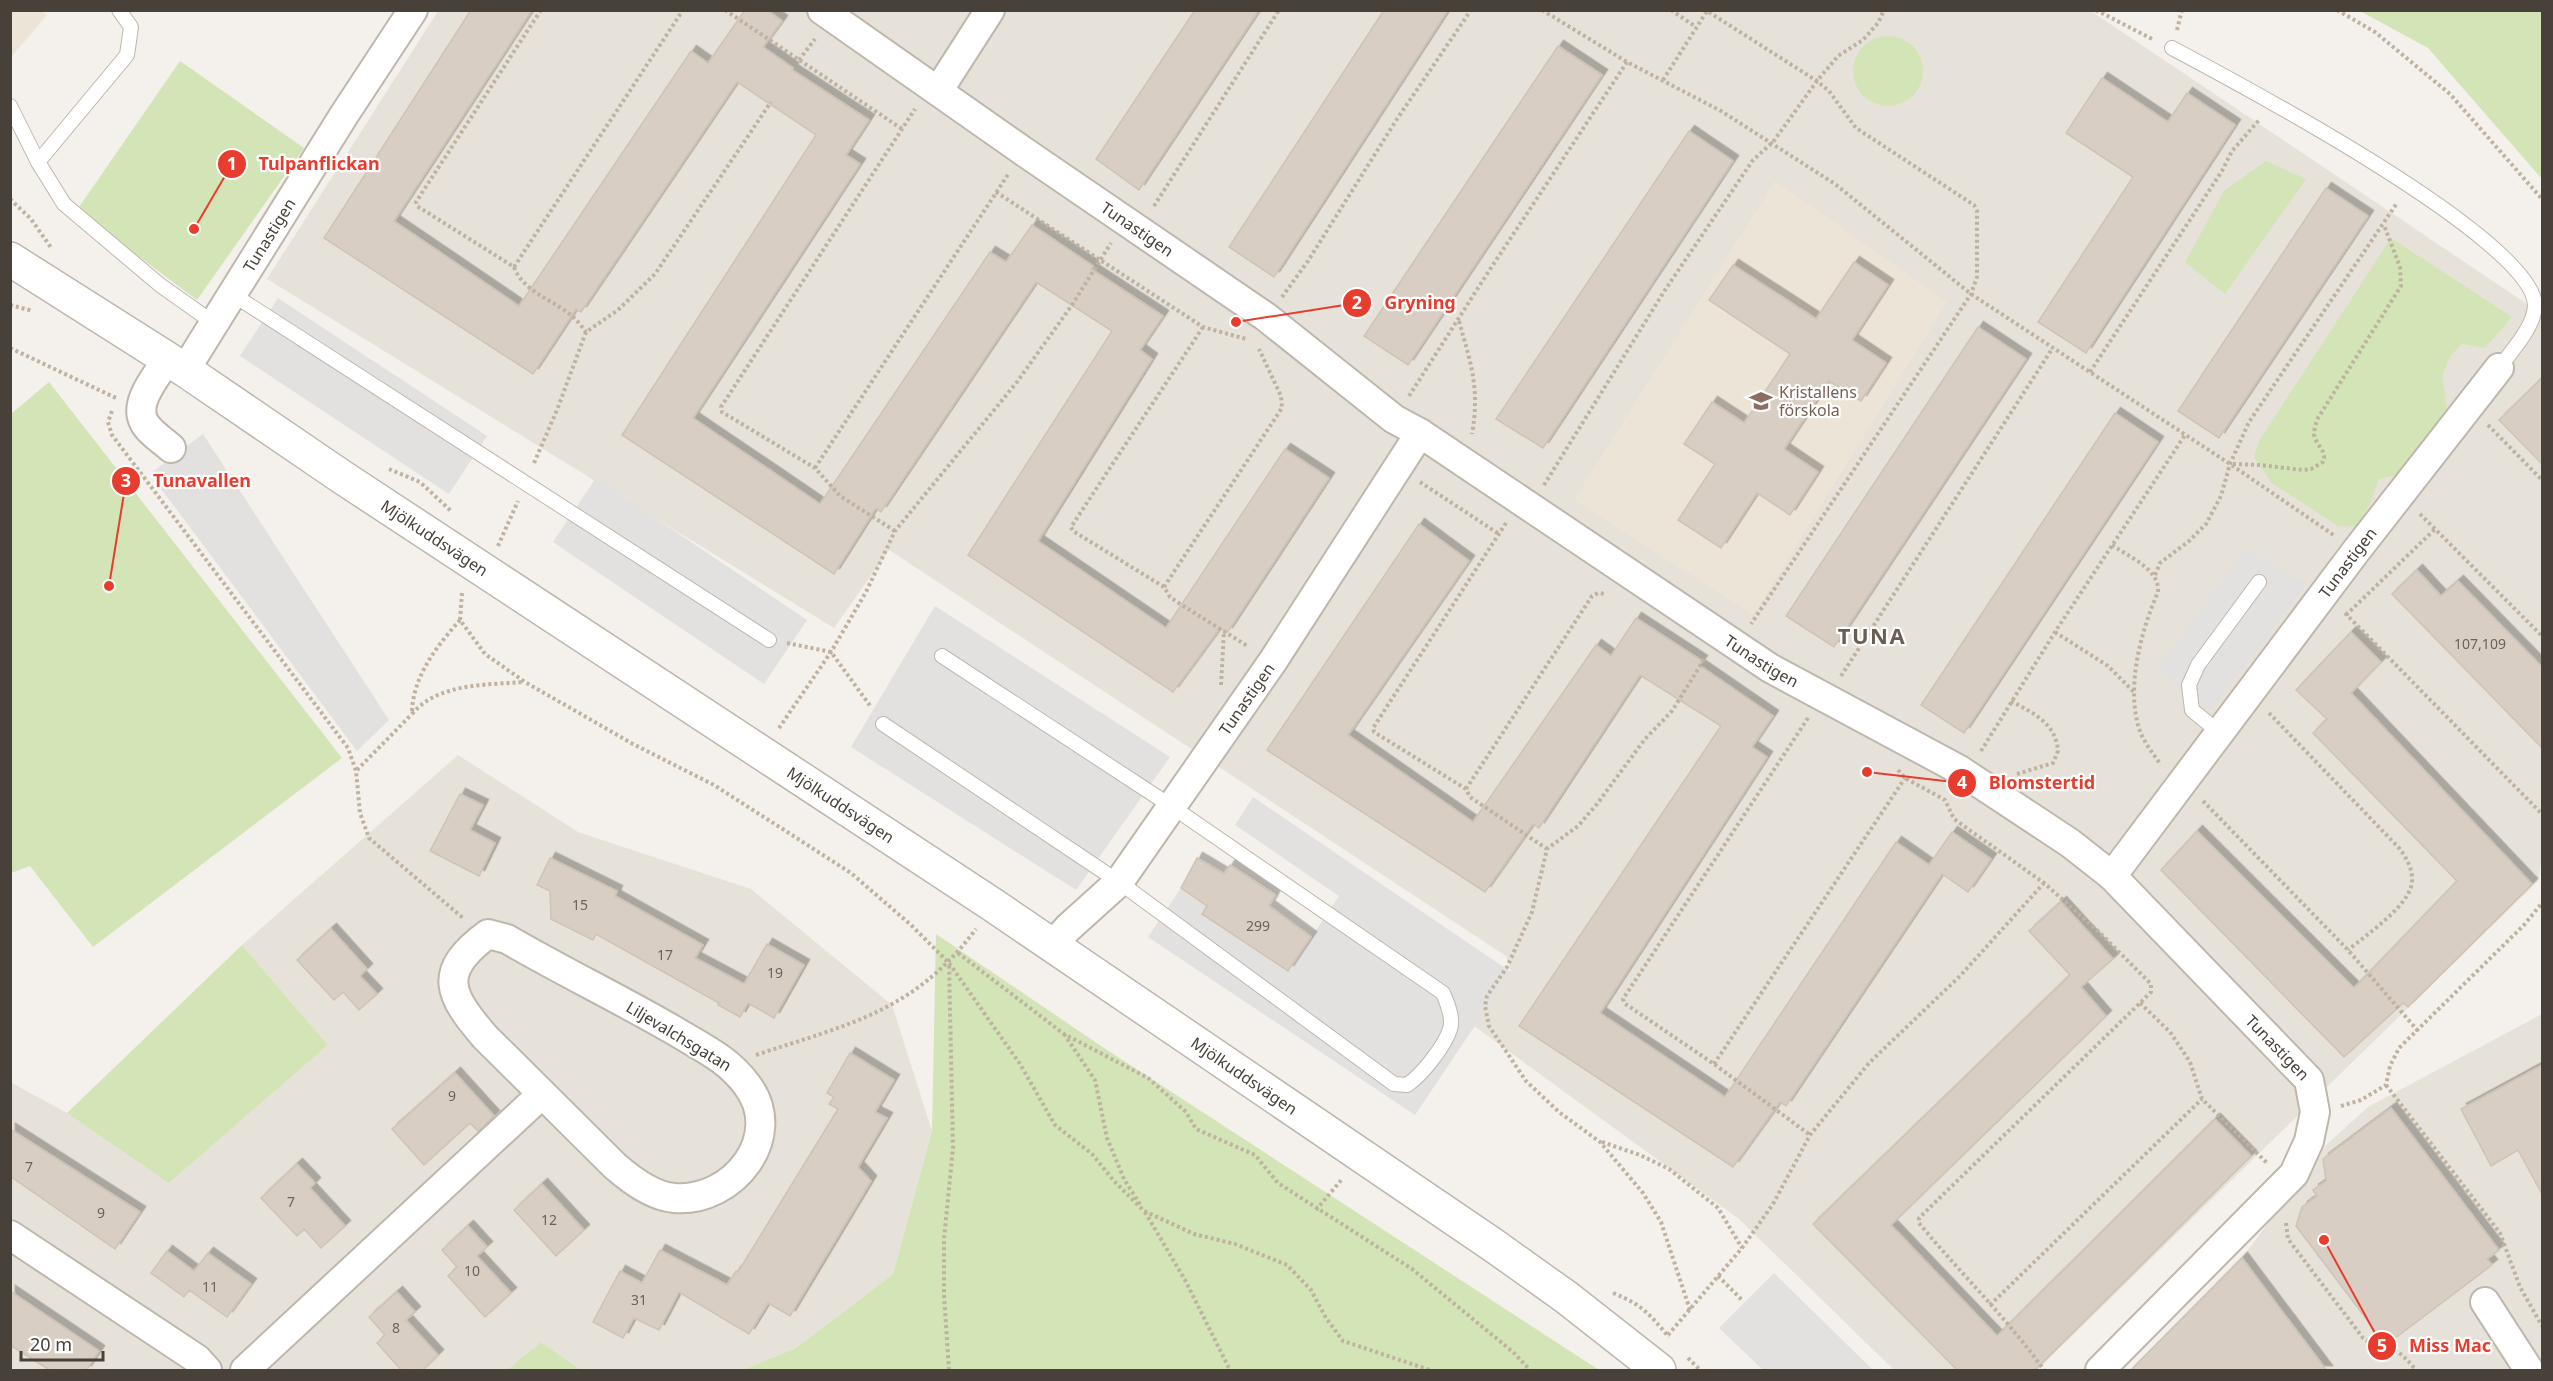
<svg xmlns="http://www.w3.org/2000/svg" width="2553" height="1381" viewBox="0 0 2553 1381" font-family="'Noto Sans',sans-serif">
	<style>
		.residential { fill: #e7e2d9 }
		.education { fill: #ece4d6 }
		.green { fill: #d3e4b7 }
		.parking { fill: #e3e1df }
		.building { fill: #d8cec4; stroke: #cfc3b5; stroke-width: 1.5; filter: url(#shadow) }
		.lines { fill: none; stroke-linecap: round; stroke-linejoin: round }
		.service-casing { stroke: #bfb7ae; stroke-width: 16 }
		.minor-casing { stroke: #bfb7ae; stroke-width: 32 }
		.tertiary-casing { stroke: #bfb7ae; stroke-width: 36 }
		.path { stroke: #bfb2a0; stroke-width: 4; stroke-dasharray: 3 3; stroke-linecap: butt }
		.service { stroke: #fff; stroke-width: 14 }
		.minor { stroke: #fff; stroke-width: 28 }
		.tertiary { stroke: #fff; stroke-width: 33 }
		.labels { text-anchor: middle; stroke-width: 4.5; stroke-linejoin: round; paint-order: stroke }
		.number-label { font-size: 14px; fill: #6b645c }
		.street-label { font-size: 16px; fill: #474139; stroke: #fff }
		.education-label { font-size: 16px; fill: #785e54; stroke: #fff; text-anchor: start }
		.district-label { font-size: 22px; font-weight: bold; letter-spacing: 1.5px; fill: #695e51; stroke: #fff }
		.leader { fill: none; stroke: #e83d2e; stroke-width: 2 }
		.callout-dot { fill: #e83d2e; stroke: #fff; stroke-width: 2 }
		.mark-label { font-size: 18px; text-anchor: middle; font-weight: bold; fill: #fff }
		.callout-label { font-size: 18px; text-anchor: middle; font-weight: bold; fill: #e83d2e; stroke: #fff; stroke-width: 4.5; stroke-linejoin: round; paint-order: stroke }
	</style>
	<defs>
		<filter id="shadow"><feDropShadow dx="5.5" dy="-5.5" stdDeviation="0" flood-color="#0004"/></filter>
	</defs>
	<rect width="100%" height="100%" fill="#f4f0eb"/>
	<g class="residential">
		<path d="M438,11H2091L2542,314V857L2538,881L2037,1370H1894L1739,1219L1474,1026L1511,972L1506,956L889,550L834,628L267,279Z"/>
		<path d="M458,755L578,832L751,889L892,1005L932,1131L893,1274L796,1348L743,1370H581L541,1342L507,1370H11L10,1082L67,1113L170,1182L328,1045L242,945Z"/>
		<path d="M2542,1014V1370H2327L2242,1258L2326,1145L2368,1107Z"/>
	</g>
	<g class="education">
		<path d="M11,10L41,11L47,15L11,57Z"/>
		<path d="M1775,181L1947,302L1753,615L1574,500Z"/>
	</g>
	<g class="green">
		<path d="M2360,11H2542V179L2428,48Z"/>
		<circle cx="1888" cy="71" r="35"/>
		<path d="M180,61L304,148L197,300L77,210Z"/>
		<path d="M2266,161L2306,179L2225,294L2185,262L2224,191Z"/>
		<path d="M2391,238L2512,317L2485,348L2462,344L2450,356L2442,376L2447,409L2406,473L2379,479L2370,504L2357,527L2338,526L2272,483L2254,457L2259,441Z"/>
		<path d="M49,382L342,758L93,947L30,866L11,873V414Z"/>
		<path d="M936,934L1104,1048L1599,1370H743L796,1348L893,1274L932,1131Z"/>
		<path d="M242,945L328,1045L169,1183L67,1113Z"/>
		<path d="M541,1342L581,1370H507Z"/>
	</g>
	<g class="parking">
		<path d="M278,298L487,436L449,494L240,356Z"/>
		<path d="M203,434L389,720L357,751L150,474Z"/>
		<path d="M596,478L807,620L764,684L553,542Z"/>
		<path d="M2245,548L2308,584L2210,711L2156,670Z"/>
		<path d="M935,606L1170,757L1076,890L851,747Z"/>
		<path d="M1253,797L1511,972L1415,1115L1148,937L1181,888L1207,906L1203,914L1289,971L1339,896L1235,825Z"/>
		<path d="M1774,1273L1873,1370H1763L1719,1328Z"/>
	</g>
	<g class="building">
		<path d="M471,10H532L394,221L519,306L691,51L708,63L745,10H767L782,21L763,47L793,68L792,70L869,120L846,155L860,164L693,418L820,504L990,252L1006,262L1032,225L1093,266L1091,269L1163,316L1140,350L1152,359L1038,541L1166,628L1285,449L1329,478L1227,633L1220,628L1173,692L968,555L1112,331L1036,282L881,512L876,508L834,574L622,435L816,135L737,82L581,312L576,309L533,374L324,238Z"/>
		<path d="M1195,10H1259L1139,190L1096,159Z"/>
		<path d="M1384,10H1448L1274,277L1229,247Z"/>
		<path d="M1558,46L1602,75L1408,365L1364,336Z"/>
		<path d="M2102,78L2168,122L2187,93L2235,125L2086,353L2038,322L2133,177L2066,133Z"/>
		<path d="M1689,131L1733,161L1543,448L1496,419Z"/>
		<path d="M2326,188L2368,216L2219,438L2178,411Z"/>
		<path d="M1854,262L1888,285L1852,340L1886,363L1861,401L1829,381L1784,449L1818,472L1790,515L1757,493L1721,548L1678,520L1715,464L1684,444L1712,402L1744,423L1790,354L1709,300L1733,265L1816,319Z"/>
		<path d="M1978,327L2026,359L1834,647L1786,616Z"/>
		<path d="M2542,378V464L2499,420Z"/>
		<path d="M2115,413L2158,442L1964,733L1921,705Z"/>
		<path d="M1419,524L1469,561L1348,735L1473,822L1596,645L1611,656L1636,618L1702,661L1699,665L1773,716L1752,747L1767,757L1600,1013L1725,1097L1896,842L1929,865L1952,832L1991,859L1968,892L1942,874L1786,1106L1780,1102L1733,1167L1519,1026L1721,726L1640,675L1539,828L1533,824L1485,892L1267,750Z"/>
		<path d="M2417,570L2441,596L2458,581L2542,667V748L2392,594Z"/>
		<path d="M2351,632L2381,662L2351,693L2532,884L2408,1007L2403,1003L2344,1057L2161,870L2197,831L2354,988L2457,881L2313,733L2327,719L2296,690Z"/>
		<path d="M460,794L483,805L470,830L495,843L479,876L430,851Z"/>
		<path d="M550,858L617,891L615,896L703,945L695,958L744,984L767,944L804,965L774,1018L748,1003L740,1017L718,1005L719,1003L596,934L593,940L551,919L550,891L537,885Z"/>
		<path d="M1197,858L1224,874L1230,865L1275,895L1269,906L1311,937L1288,971L1202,914L1207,906L1181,888Z"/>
		<path d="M2061,902L2113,959L2081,987L2106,1016L1891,1225L1997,1336L2215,1119L2251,1156L2034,1371H1958L1813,1224L2070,975L2029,931Z"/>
		<path d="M331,929L367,969L360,976L377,994L359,1010L343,992L334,1000L297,960Z"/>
		<path d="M850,1053L894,1080L875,1112L887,1118L858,1167L871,1181L790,1316L768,1303L749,1334L679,1292L659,1330L634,1318L623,1338L593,1322L620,1271L642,1283L660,1250L727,1285L736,1271L738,1272L838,1109L829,1104L834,1097L827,1093Z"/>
		<path d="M2542,1065V1194L2518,1150L2491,1166L2461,1109Z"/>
		<path d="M455,1073L494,1116L478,1131L470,1123L424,1165L392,1129Z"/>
		<path d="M2391,1108L2499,1250L2487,1259L2492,1265L2386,1345L2296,1226L2302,1207L2317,1196L2313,1190L2326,1181L2323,1159Z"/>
		<path d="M10,1129L140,1212L115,1249L10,1176Z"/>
		<path d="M297,1164L315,1183L310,1188L345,1226L321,1248L304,1229L297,1236L261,1198Z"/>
		<path d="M542,1184L584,1230L556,1256L514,1210Z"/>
		<path d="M468,1226L487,1247L477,1256L511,1293L485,1317L448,1276L457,1267L442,1250Z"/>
		<path d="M167,1251L194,1271L208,1253L251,1284L227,1317L189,1290L184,1297L151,1273Z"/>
		<path d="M2242,1258L2327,1371H2130Z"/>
		<path d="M10,1291L99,1351L86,1371H51L10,1345Z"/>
		<path d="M397,1292L415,1312L406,1320L438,1355L422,1371H402L377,1343L385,1335L369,1317Z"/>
	</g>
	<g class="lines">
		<g class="service-casing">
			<g id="service">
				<path d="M2172,48C2234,81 2533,239 2535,305C2535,326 2511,352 2499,368"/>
				<path d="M10,106L38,162L64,204L160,285L215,324"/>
				<path d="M38,162L127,55L131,27L119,10"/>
				<path d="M232,294L769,640"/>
				<path d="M883,724L1119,882L1394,1084L1407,1085C1421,1076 1445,1046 1450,1029C1454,1018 1447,1003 1443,993L1171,806L942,656"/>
				<path d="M2220,733L2192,710L2189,685L2198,665L2259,582"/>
			</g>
		</g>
		<g class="minor-casing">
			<g id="minor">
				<path id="s1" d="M822,10L1023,151L1266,317L1394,419L1420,433L1770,668L1958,769L2070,843L2112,876L2309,1080L2315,1112L2309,1141L2294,1174L2100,1370"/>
				<path d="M938,91L990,10"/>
				<path d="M167,359C158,375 133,402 144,422C149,432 162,440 171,448"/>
				<path id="s2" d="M185,370L344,115L413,10"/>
				<path id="s3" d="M2112,876L2356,551L2499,368"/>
				<path d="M488,934L507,939C562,971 620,999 675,1031C703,1048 728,1059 747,1085C786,1136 733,1203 674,1198C652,1196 631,1180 615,1166L485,1037C449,995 436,972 488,934Z"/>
				<path id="s4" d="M1052,946L1068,928L1119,882L1273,661L1420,433"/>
				<path d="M10,1235L197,1359L207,1370"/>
				<path d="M2485,1302L2529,1370"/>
				<path d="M245,1370L542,1094"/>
			</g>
		</g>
		<g class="tertiary-casing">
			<g id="tertiary">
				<path id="s5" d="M10,259L185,370L342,477L993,905L1493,1245L1566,1297L1659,1370"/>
			</g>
		</g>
		<g class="path">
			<path d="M541,10L416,202L417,206L514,267C523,292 554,300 573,317C578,321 582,327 586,332"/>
			<path d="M725,10L902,129"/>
			<path d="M1542,10L1627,62L1721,111L1835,184L1971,294L2230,464L2335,536"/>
			<path d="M1671,10L1696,27"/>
			<path d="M2096,10L2154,40"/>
			<path d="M2337,10L2375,32L2450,94L2542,199"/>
			<path d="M2177,30L2182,10"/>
			<path d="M799,60L815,39"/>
			<path d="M1663,80L1707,11L1817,81L1829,91L1856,128L1974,205L1977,211V277L1971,294L1751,624"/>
			<path d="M996,192L1203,327L1246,339"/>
			<path d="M10,199L31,219L52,249"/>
			<path d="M1154,206L1279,10"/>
			<path d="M514,267L683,10"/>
			<path d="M1282,297L1308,261L1397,119L1471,10"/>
			<path d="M10,305L33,311"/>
			<path d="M1459,321C1471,364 1480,389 1472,434"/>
			<path d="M1203,327L1071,527L1073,531L1164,587L1170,597L1177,602L1249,647"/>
			<path d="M10,348L116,398"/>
			<path d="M2090,372L2222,171L2232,151L2260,119"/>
			<path d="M1409,396L1487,274L1627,62"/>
			<path d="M112,411L108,422L112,435L348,748L356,771L360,813L369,838L463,918"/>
			<path d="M2488,425L2542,480"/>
			<path d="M534,463L557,410L586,332L618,310L655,274L771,102"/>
			<path d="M2233,464L2260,465L2303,470L2311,469L2323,462C2328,451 2315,445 2314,434C2314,429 2316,423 2318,418L2401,286L2400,267L2384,225"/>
			<path d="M815,468L1009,173"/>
			<path d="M389,469L420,482L451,511"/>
			<path d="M1420,482L1499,534"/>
			<path d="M1544,485L1665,290L1753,160L1773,142L1817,81L1838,56L1863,40L1878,23L1884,10"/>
			<path d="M2420,514L2542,636"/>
			<path d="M1506,523L1373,728L1374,732L1466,789L1470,797L1547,849"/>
			<path d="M895,531L840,496L815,468L722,412L721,407L915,109"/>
			<path d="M2112,545C2129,557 2160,569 2158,592C2141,631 2127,683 2138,725C2142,740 2152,752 2161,765"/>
			<path d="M498,546L518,501"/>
			<path d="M2155,575L2160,563L2189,541L2206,524L2221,496L2230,464L2249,422L2397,203"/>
			<path d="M1164,587L1282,408L1281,396L1259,349"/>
			<path d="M462,593L460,620L485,654L525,682L633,744L714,785L851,873L911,925L949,963"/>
			<path d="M2345,613L2542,814"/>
			<path d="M2346,615L2435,529"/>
			<path d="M460,620C437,646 412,677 412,714C438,683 486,685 524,682"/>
			<path d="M2055,632L2108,666L2134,692"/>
			<path d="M787,643L831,652L871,707"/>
			<path d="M1841,676L2052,349"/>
			<path d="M1221,685L1224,631"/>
			<path d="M2011,701C2033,713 2056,723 2058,751L2053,763L2017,774"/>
			<path d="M2269,713L2400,849C2406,858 2412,867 2412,879C2414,903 2366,935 2348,950"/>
			<path d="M1808,718L1623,999L1624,1003L1714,1064L1810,1135"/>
			<path d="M779,728L831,652L866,592L895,531L1017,382L1072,305L1111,243"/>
			<path d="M1981,751L2055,632L2185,435"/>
			<path d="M357,770L412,714"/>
			<path d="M1898,770L1905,778L1945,800L1954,819L2044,883L2099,932L2151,984V992L2140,1003L1919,1218V1223C1960,1273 2007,1318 2044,1370"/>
			<path d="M1466,789L1592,596L1598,593L1606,594"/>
			<path d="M2203,801L2348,950L2418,1031"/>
			<path d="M958,953L1064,1034L1148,1078L1186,1112L1196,1129L1255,1155L1278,1183L1412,1269L1513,1352L1530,1370"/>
			<path d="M2140,1003L2170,1032L2190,1062L2202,1099L2268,1164"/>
			<path d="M1064,1034L1095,1080L1107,1138L1124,1179L1141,1206"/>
			<path d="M756,1055C849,1024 914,1012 976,929"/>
			<path d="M1714,1064L1905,778"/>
			<path d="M2386,1085L2500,1233L2520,1287L2542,1326"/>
			<path d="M2341,1106L2361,1100L2386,1085L2390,1066L2399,1048L2524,925L2542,903"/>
			<path d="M1602,1142L1640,1155L1669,1169L1718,1208L1742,1248"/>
			<path d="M1316,1210L1343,1178"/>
			<path d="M1145,1212L1185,1280L1230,1370"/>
			<path d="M2286,1223L2288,1239L2363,1338C2371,1345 2381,1344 2390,1348C2402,1353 2408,1361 2416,1370"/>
			<path d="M1718,1276L1743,1301"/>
			<path d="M1613,1293C1643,1305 1648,1313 1669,1337"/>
			<path d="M1990,1305L2202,1099"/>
			<path d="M1690,1310L1661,1222L1643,1193L1600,1142L1559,1112L1526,1081L1489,1026L1485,1006L1487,996L1507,967L1532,912L1547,849L1578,826L1597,804L1645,739L1672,711L1705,658"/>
			<path d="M1668,1335L1742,1248L1773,1204L1810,1135L1869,1063L1960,976L2044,883"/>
			<path d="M1688,1358L1700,1370"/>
			<path d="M949,1370L944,1295V1239L953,1148L949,963L1020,1064L1055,1125L1092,1154L1114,1181L1144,1211L1194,1234L1235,1244L1287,1265L1311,1290L1326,1318L1343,1341L1430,1370"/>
		</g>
		<use href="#service" class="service"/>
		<use href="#minor" class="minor"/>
		<use href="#tertiary" class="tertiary"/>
	</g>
	<defs>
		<g id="school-bare" transform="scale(1.8)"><path d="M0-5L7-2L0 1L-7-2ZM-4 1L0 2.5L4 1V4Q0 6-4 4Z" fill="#8d6e63" stroke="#fff" stroke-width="2.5" paint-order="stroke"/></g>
	</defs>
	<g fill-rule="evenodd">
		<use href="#school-bare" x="1761" y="401"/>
	</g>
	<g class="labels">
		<g class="number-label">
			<text x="2480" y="649">107,109</text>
			<text x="580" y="910">15</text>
			<text x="1258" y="931">299</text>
			<text x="665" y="960">17</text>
			<text x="775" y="978">19</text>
			<text x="452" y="1101">9</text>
			<text x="29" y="1172">7</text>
			<text x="291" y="1207">7</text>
			<text x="101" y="1218">9</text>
			<text x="549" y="1225">12</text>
			<text x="472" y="1276">10</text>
			<text x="210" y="1292">11</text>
			<text x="639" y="1305">31</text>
			<text x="396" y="1333">8</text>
		</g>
		<g class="street-label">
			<text dy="6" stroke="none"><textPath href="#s1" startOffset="384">Tunastigen</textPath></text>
			<text dy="6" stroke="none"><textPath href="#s2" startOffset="159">Tunastigen</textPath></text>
			<text dy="6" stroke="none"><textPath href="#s5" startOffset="508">Mjölkuddsvägen</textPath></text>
			<text dy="6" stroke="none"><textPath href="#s3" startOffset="392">Tunastigen</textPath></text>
			<text dy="6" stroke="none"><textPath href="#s1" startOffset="1144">Tunastigen</textPath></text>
			<text dy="6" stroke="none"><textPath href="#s4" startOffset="316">Tunastigen</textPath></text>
			<text dy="6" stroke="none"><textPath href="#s5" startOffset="994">Mjölkuddsvägen</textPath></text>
			<text transform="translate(679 1036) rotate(31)" y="6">Liljevalchsgatan</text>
			<text dy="6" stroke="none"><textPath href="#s1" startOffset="1794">Tunastigen</textPath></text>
			<text dy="6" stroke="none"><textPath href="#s5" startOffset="1480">Mjölkuddsvägen</textPath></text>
		</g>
		<g class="education-label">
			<text x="1779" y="398">Kristallens<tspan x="1779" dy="18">förskola</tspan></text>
		</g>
		<g class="district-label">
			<text x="1872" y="644">TUNA</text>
		</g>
	</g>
	<path class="leader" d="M194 229L232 164M1236 322L1357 303M109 586L126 481M1867 772L1962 783M2324 1240L2382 1346"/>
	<g class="callout-dot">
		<circle cx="194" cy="229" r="6"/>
		<circle cx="1236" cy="322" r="6"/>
		<circle cx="109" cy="586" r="6"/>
		<circle cx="1867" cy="772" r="6"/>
		<circle cx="2324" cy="1240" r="6"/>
		<circle cx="232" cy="164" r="15"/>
		<circle cx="1357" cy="303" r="15"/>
		<circle cx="126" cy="481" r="15"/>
		<circle cx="1962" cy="783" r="15"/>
		<circle cx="2382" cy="1346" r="15"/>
	</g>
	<g class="mark-label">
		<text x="232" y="170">1</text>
		<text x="1357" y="309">2</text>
		<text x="126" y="487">3</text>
		<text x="1962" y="789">4</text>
		<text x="2382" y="1352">5</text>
	</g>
	<g class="callout-label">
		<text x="319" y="170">Tulpanflickan</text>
		<text x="1420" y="309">Gryning</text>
		<text x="202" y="487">Tunavallen</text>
		<text x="2042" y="789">Blomstertid</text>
		<text x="2450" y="1352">Miss Mac</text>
	</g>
	<rect width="2553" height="1381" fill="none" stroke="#474139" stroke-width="24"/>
	<path d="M21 1351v9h82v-9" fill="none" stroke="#474139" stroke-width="3"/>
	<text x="30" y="1351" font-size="18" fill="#474139" stroke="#ffffff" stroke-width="4.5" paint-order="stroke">20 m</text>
</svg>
